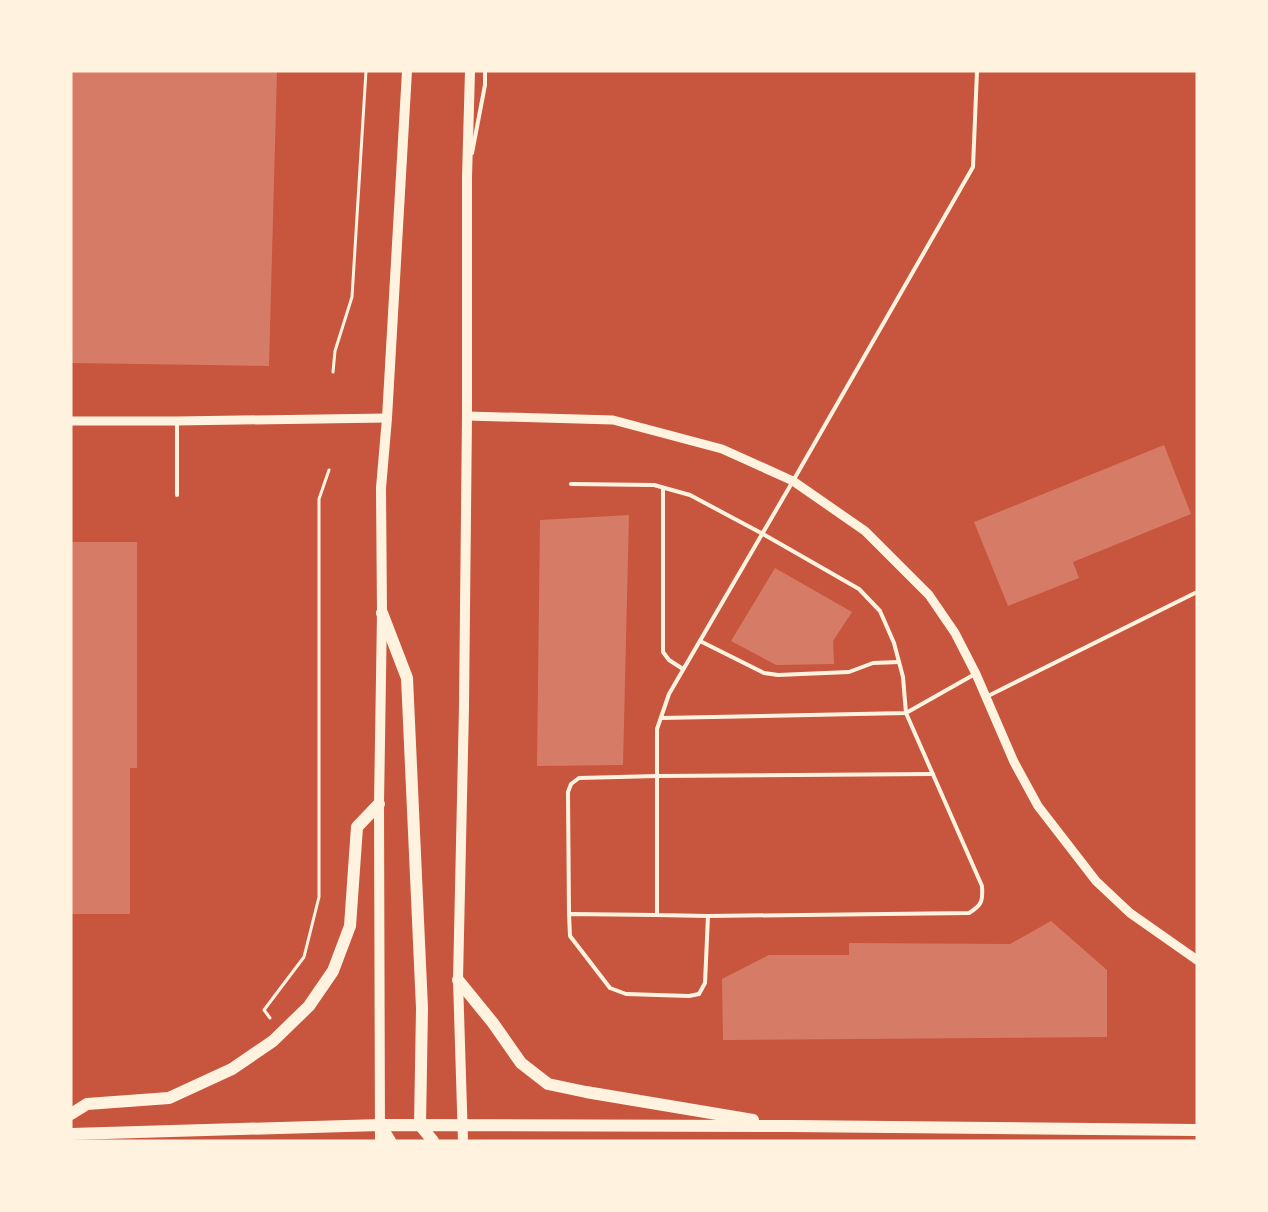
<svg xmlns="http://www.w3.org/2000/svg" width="1268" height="1212" viewBox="0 0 1268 1212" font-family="Raleway,sans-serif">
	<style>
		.building { fill: #d67c66 }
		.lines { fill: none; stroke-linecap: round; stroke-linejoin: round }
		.path { stroke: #fff3e0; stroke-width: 3 }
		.service { stroke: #fff3e0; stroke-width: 4 }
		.tertiary { stroke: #fff3e0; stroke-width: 9 }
		.secondary { stroke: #fff3e0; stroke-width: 10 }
		.primary { stroke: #fff3e0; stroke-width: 12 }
	</style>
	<rect width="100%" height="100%" fill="#c8553d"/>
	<g class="building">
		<path d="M71,71H277L269,366L71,363Z"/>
		<path d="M1164,445L1191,514L1073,562L1079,578L1008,606L974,522Z"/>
		<path d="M629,515L623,765L537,766L540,520Z"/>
		<path d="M71,542H137V768H130V914H71Z"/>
		<path d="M775,568L852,612L833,641L834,664L776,665L731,641Z"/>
		<path d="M1051,921L1107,970V1037L723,1040L722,979L769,955H849V943L1010,944Z"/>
	</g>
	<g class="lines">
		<g class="path">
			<path d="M333,372L335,351L352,297L366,71"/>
			<path d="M270,1018L264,1010L304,957L319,897V499L329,470"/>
		</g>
		<g class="service">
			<path d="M472,153L485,85V71"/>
			<path d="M571,484L654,485L690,495L763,534L859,589L880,611L894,643L903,677L906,713L661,718"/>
			<path d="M663,488V652L669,660L683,669"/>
			<path d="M177,495V422"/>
			<path d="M700,641L764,673L778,675L849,672L873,663L899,662"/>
			<path d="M986,697L1197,592"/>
			<path d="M569,914L568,792L571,784L579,778L657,776L933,774"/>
			<path d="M657,915L708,916L705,983L699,994L689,996L626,994L610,988L570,936L569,914L657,915V729L669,694L793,481L973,167L977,71"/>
			<path d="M708,916L969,913C982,905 983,901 982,886L906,713L975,674"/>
		</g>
		<g class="tertiary">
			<path d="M467,416L613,420L722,449L793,481L865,531L929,595L955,633L976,674L1014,762L1038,806L1096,881L1130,913L1197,960"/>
			<path d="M71,421H177L387,418"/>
		</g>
		<g class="secondary">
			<path d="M380,1141L379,804L382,613L381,488L387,418L407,71"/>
			<path d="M463,1141L458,980L464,707L467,416V177L470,71"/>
		</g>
		<g class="primary">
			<path d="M382,613L407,678L422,1008L420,1125L433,1141"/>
			<path d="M458,980L493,1023L521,1063L548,1084L586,1092L753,1120"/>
			<path d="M71,1114L87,1104L169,1098L232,1069L273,1041L309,1006L333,971L350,926L357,827L379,804"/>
			<path d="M380,1125L390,1141"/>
			<path d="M71,1134L380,1125L790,1126L1197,1130"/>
		</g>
	</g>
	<rect width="1268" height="1212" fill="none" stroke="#fff3e0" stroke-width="145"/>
</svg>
